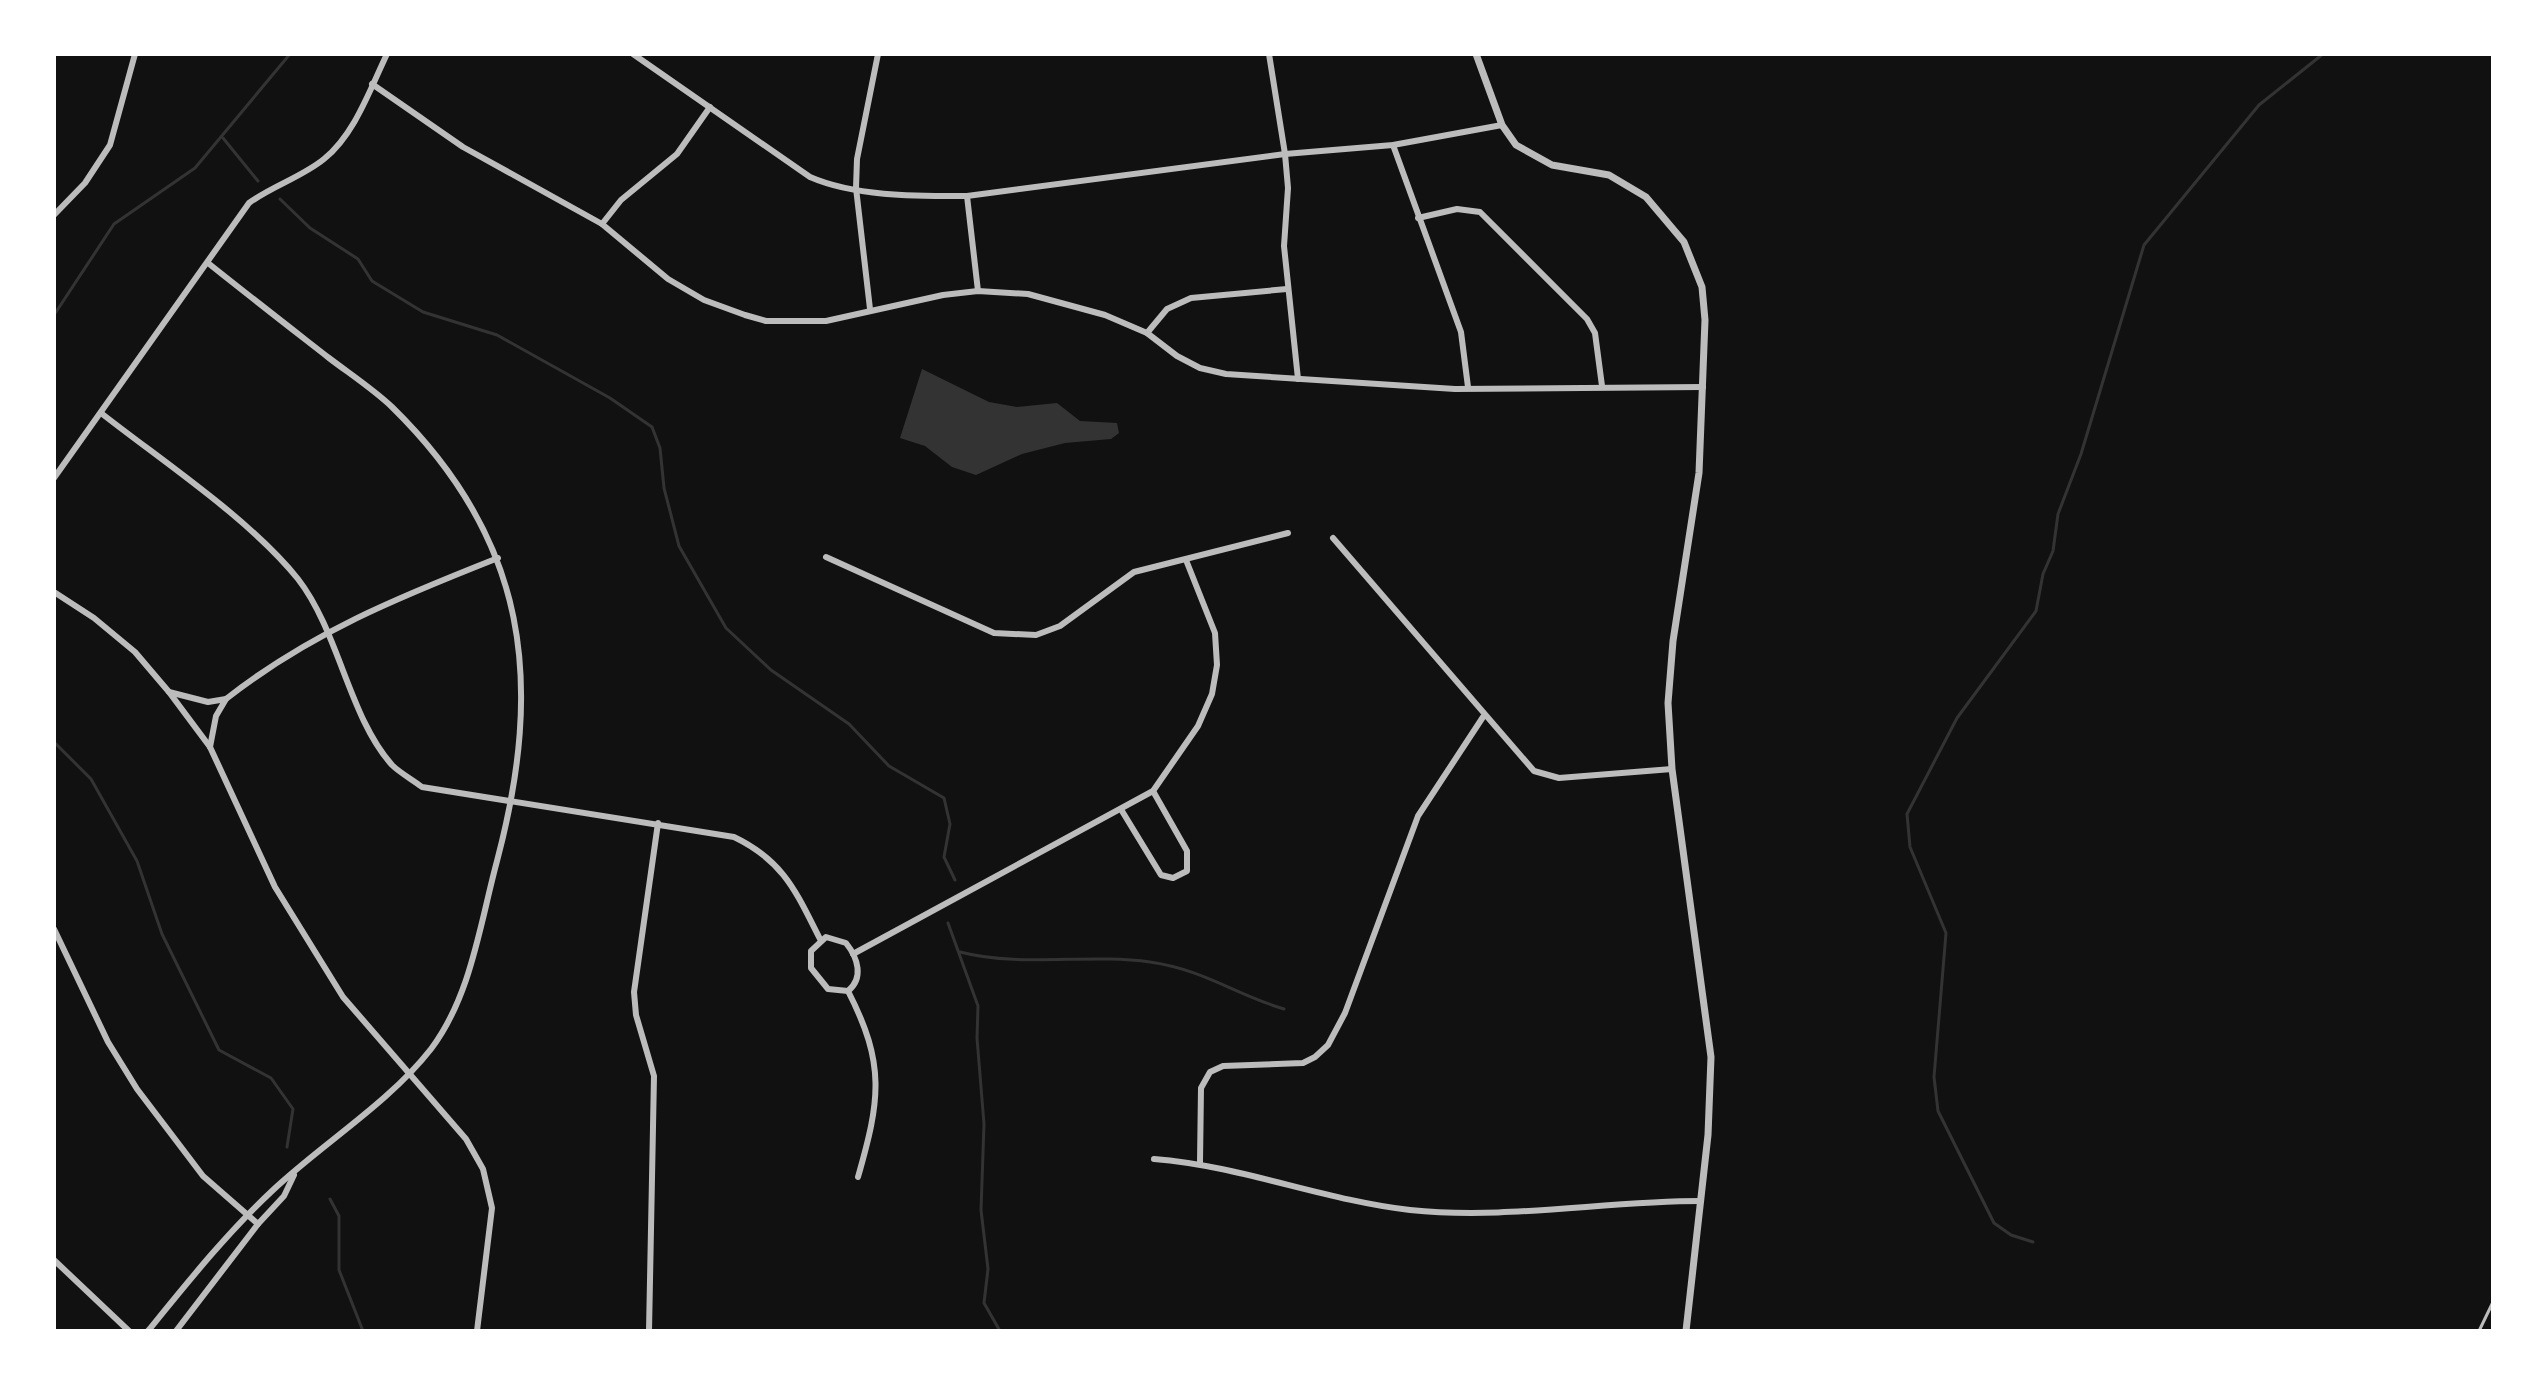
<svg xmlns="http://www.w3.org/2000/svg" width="2547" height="1385" viewBox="0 0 2547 1385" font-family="'Varela Round',sans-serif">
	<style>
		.water { fill: #333 }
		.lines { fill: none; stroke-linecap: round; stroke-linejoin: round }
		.stream { stroke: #333; stroke-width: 3 }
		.service { stroke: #bcbcbc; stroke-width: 3 }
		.minor { stroke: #bcbcbc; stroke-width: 6 }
		.tertiary { stroke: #bcbcbc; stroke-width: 7 }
	</style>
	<rect width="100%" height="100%" fill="#111"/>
	<path class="water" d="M922,369L989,402L1017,407L1057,403L1080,421L1117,423L1119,433L1111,439L1065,443L1022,454L976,475L952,467L925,446L900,438Z"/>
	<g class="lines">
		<g class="stream">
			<path d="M223,138L258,181"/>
			<path d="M280,199L310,228L358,259L372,281L423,312L497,335L610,398L652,427L660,448L664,488L679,546L726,628L771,670L849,724L889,766L944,798L950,824L944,857L955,880"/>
			<path d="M54,315L114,224L195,168L290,54"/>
			<path d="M54,742L91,779L137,861L162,934L219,1050L271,1078L293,1109L287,1147"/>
			<path d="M948,923L978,1006L977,1038L984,1124L981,1210L988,1269L984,1303L1000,1331"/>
			<path d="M960,952C1022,968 1088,953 1150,962C1205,970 1234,994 1284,1009"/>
			<path d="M330,1199L339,1216V1270L363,1331"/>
			<path d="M2033,1242L2011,1235L1994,1223L1938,1111L1934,1077L1946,933L1910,847L1907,814L1957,718L2036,611L2043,574L2053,551L2058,514L2081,454L2144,245L2259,105L2323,54"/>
		</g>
		<path class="service" d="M2479,1331L2493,1302"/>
		<g class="minor">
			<path d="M633,54L810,177C856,197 918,196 967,196L1285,154L1393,145L1502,125"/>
			<path d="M1269,54L1285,154L1288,188L1284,246L1298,379"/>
			<path d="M372,84L463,147L602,224L668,279L704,300L745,315L766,321H826L943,295L978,291L1028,294L1105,315L1147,333L1177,356L1200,368L1226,374L1455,389L1703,387"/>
			<path d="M1393,145L1461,332L1468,387"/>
			<path d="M967,196L978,291"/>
			<path d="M54,215L85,183L110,145L135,54"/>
			<path d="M1418,218L1457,209L1480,212L1587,319L1595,333L1602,386"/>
			<path d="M602,224L621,200L677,154L710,107"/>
			<path d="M870,309L856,188L857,159L878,54"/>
			<path d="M1147,333L1167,309L1191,298L1287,289"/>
			<path d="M101,413C162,461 250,519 298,579C339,632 349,717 392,765C400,773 413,780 422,787L734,837C784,861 796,892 820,939"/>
			<path d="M54,478L249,203C272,186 302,177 324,159C355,134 370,89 387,54"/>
			<path d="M1333,538L1534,771L1559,778L1672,769"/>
			<path d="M826,557L994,633L1036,635L1060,626L1134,572L1288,533"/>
			<path d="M54,592L94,618L135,652L169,692L210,747L275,887L343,997L466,1139L483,1169L492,1208L477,1331"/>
			<path d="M169,692L208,702L226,699C310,633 399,597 498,558"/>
			<path d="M210,747L216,716L226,699"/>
			<path d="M1122,811L1161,875L1173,878L1187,871V851L1153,791"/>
			<path d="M54,929L108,1042L137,1089L203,1176L258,1224"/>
			<path d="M826,937L846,943C858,958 864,978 848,991L828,989L811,968V951Z"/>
			<path d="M853,954L1153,791L1198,726L1212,694L1217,665L1215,633L1186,560"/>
			<path d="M848,991C886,1065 880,1100 858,1177"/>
			<path d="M1154,1159C1242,1166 1323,1200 1410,1210C1507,1220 1604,1201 1701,1201"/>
			<path d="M1200,1162L1201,1088L1210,1072L1223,1066L1303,1063L1315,1057L1328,1045L1345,1013L1418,816L1483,717"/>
			<path d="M54,1260L129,1331"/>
			<path d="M148,1331C187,1283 227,1233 272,1191C323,1143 388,1104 431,1049C471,996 480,924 497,861C544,683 529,541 392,407C373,389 350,374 329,358C288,326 248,295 208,263"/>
			<path d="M176,1331L258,1224L284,1196L294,1175"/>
			<path d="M649,1331L654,1076L636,1015L634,992L658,823"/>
		</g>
		<path class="tertiary" d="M1476,54L1502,125L1516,145L1552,165L1609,175L1646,197L1684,242L1702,287L1705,320L1699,473L1673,641L1668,703L1672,769L1711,1057L1708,1135L1686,1331"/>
	</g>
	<rect width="2547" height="1385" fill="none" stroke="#ffffff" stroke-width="112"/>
</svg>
